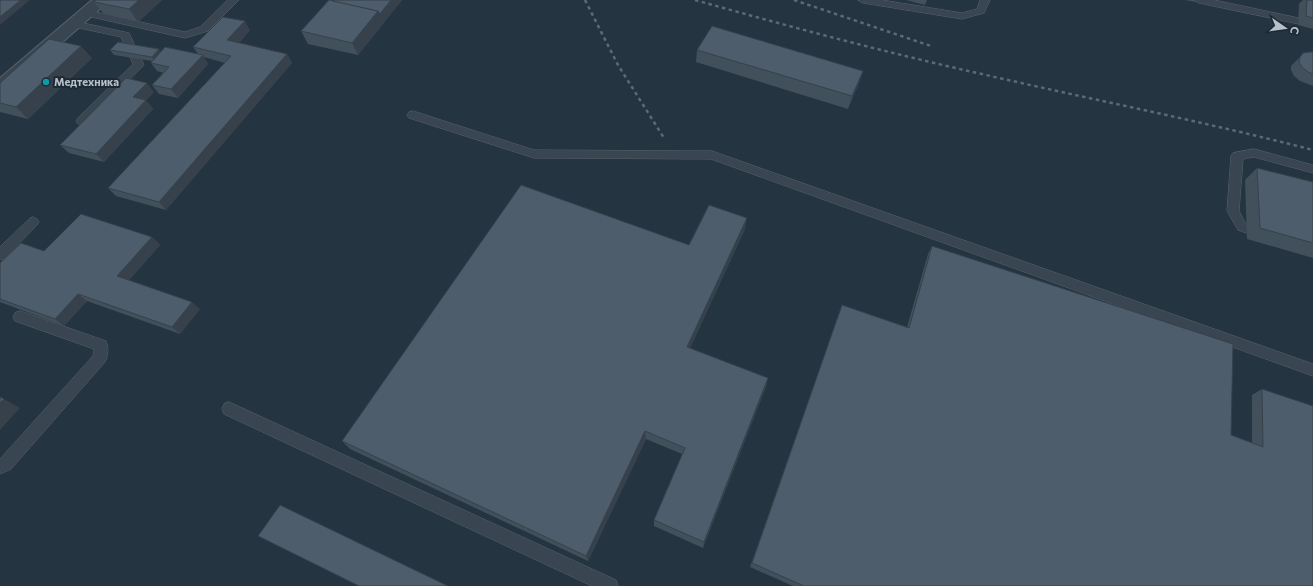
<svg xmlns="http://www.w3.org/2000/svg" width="1313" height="586" viewBox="0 0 1313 586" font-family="Commissioner,sans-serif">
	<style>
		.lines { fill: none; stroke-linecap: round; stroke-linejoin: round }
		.lane-casing { stroke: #57636d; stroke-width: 1 }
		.street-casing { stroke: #57636d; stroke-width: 2 }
		.lane { fill: #394550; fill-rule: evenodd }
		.street { fill: #394550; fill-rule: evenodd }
		.rail { stroke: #5b6a77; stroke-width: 2.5; stroke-dasharray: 3.5 3.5; stroke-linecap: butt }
		.wall { fill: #42505c }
		.shaded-wall { fill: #36414b }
		.building { fill: #4d5d6b; stroke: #36414b }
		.culture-dot { fill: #0f9aa8; stroke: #1d2a35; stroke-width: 1.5 }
		.labels { text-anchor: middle; stroke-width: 4; stroke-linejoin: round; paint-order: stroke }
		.poi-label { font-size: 11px; font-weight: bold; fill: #b5c0ca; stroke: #1d2a35; text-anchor: start }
	</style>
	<rect width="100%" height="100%" fill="#243440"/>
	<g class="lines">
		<g class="lane-casing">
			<g id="lane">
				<path d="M228,0H239L208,31L185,38L87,16L82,13L87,10L185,32L200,27Z"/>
				<path d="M858,0H882L962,13L977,9L980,0H990L984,13L962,19L863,3Z"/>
				<path d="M1194,0H1214L1313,21V27L1199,3Z"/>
				<path d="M74,21L129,33L144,65L86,124H78L76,121L78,118L133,64L121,37L70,26L69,24L70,22Z"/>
				<path d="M413,111L534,150L712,151L1313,364V376L711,159L534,158L409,118L407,115L409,112Z"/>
				<path d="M1254,149L1313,165V173L1254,157L1243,159L1239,211L1246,224L1267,230L1269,234L1267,238L1263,239L1238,230L1227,211L1231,156L1233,153Z"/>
				<path d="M33,217L37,219L39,222L37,225L4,259L0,260V247L29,219Z"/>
				<path d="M20,311L106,341C109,347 108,356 105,362L11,469L0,474V459L93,356L94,349L15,321L13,317L15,313Z"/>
				<path d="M229,402L616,580L618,586H592L224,414L222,409L224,404Z"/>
			</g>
		</g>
		<g class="street-casing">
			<path id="street" d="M92,0H110L6,92L0,94V78Z"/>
		</g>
		<use href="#lane" class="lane"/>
		<use href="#street" class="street"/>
		<g class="rail">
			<path d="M585,0L618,65L664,138"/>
			<path d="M695,0C791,27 888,53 986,75C1095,100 1205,122 1313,150"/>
			<path d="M794,0L931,46"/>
		</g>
	</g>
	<g class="wall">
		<path d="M96,0H162L138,22L104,14L94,2Z"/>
		<path d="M402,0L358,55L308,44L301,31L333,1Z"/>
		<path d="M906,0H927L925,5Z"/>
		<path d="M1185,0H1196L1195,2Z"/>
		<path d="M1303,0H1313V29L1298,25L1299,4Z"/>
		<path d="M250,30L239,43L287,54L292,63L166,210L116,196L108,188L225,63L204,57L208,64L178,98L159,94L152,85L164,73L157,71L151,63L152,61L114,55L110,50L161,52L198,54L193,47Z"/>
		<path d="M697,50L863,71L859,83L848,109L696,62Z"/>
		<path d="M1313,52V86L1300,81L1294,76L1291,70V66L1300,57Z"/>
		<path d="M92,58L28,119L0,112V83Z"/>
		<path d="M154,92L146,100L153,109L104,162L69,153L60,145Z"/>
		<path d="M1257,168L1313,182V258L1247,239L1245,180Z"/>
		<path d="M745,229L690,348L768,378L766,387L703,548L654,526V520L682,454L646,439L588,561L350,449L342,441Z"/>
		<path d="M152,237L160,245L129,280L200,309L180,334L87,301L64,326L0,302V263L44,251Z"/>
		<path d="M932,246L1231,435L1252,443V395L1262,389L1313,586H793L750,567L842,305L907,327L928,254Z"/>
	</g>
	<g class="shaded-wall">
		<path d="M21,0H30L0,25V17Z"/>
		<path d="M139,0H162L138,22L129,9Z"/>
		<path d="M391,0H402L358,55L352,43L378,11Z"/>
		<path d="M245,21L250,30L233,49L227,40Z"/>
		<path d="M81,46L92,58L28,119L16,107Z"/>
		<path d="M159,49L163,53L155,62L152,57Z"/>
		<path d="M287,54L292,63L166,210L159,202Z"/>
		<path d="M203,55L208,64L178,98L171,89Z"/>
		<path d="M863,71L859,83L848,109L852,96Z"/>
		<path d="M147,83L154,92L140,106L133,97Z"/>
		<path d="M146,100L153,109L104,162L96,154Z"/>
		<path d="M747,218L745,229L686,356L687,347Z"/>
		<path d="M152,237L160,245L126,283L117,276Z"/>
		<path d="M78,294L87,301L64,326L55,319Z"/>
		<path d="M192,302L200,309L180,334L172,327Z"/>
		<path d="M768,378L766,387L703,548L704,542Z"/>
		<path d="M4,399L20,408L0,430V403Z"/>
		<path d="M645,431L646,439L588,561L586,556Z"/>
	</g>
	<g class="building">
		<path d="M0,0H21L0,17Z"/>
		<path d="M96,0H139L129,9L94,2Z"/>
		<path d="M329,0H330L378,11L352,43L301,31Z"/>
		<path d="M334,0H391L380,14L378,11L333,1Z"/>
		<path d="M1307,0H1313V18L1306,16Z"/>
		<path d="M223,17L245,21L227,40L287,54L159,202L108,188L231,56L193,47Z"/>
		<path d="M712,26L863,71L852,96L697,50Z"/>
		<path d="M49,39L81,46L16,107L0,103V83Z"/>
		<path d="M118,42L159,49L152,57L110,50Z"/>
		<path d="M165,47L203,55L171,89L152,85L169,67L151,63Z"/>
		<path d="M1310,52H1313V74L1308,72L1302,67L1299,62L1300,57L1303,53Z"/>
		<path d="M126,78L147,83L133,97L146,100L96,154L60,145Z"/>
		<path d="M1257,168L1313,182V243L1260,228Z"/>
		<path d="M521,185L689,245L709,205L747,218L687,347L768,378L704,542L654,520L685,448L645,431L586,556L342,441Z"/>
		<path d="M81,214L152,237L117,276L192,302L172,327L78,294L55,319L0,299V263L21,243L44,251Z"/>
		<path d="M932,246L1233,344L1231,435L1263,447L1262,389L1313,406V586H804L752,563L842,305L909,328Z"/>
		<path d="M0,397L4,399L0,403Z"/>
		<path d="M280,505L448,586H359L258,536Z"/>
	</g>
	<circle class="culture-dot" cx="46" cy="82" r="4"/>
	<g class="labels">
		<g class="poi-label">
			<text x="54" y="86">Медтехника</text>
		</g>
	</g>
	<g transform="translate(1285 28) rotate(103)" stroke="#1d2a35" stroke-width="3" paint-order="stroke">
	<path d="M0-3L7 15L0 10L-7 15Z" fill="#b5c0ca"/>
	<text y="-6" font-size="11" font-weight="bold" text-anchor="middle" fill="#b5c0ca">С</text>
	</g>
</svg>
